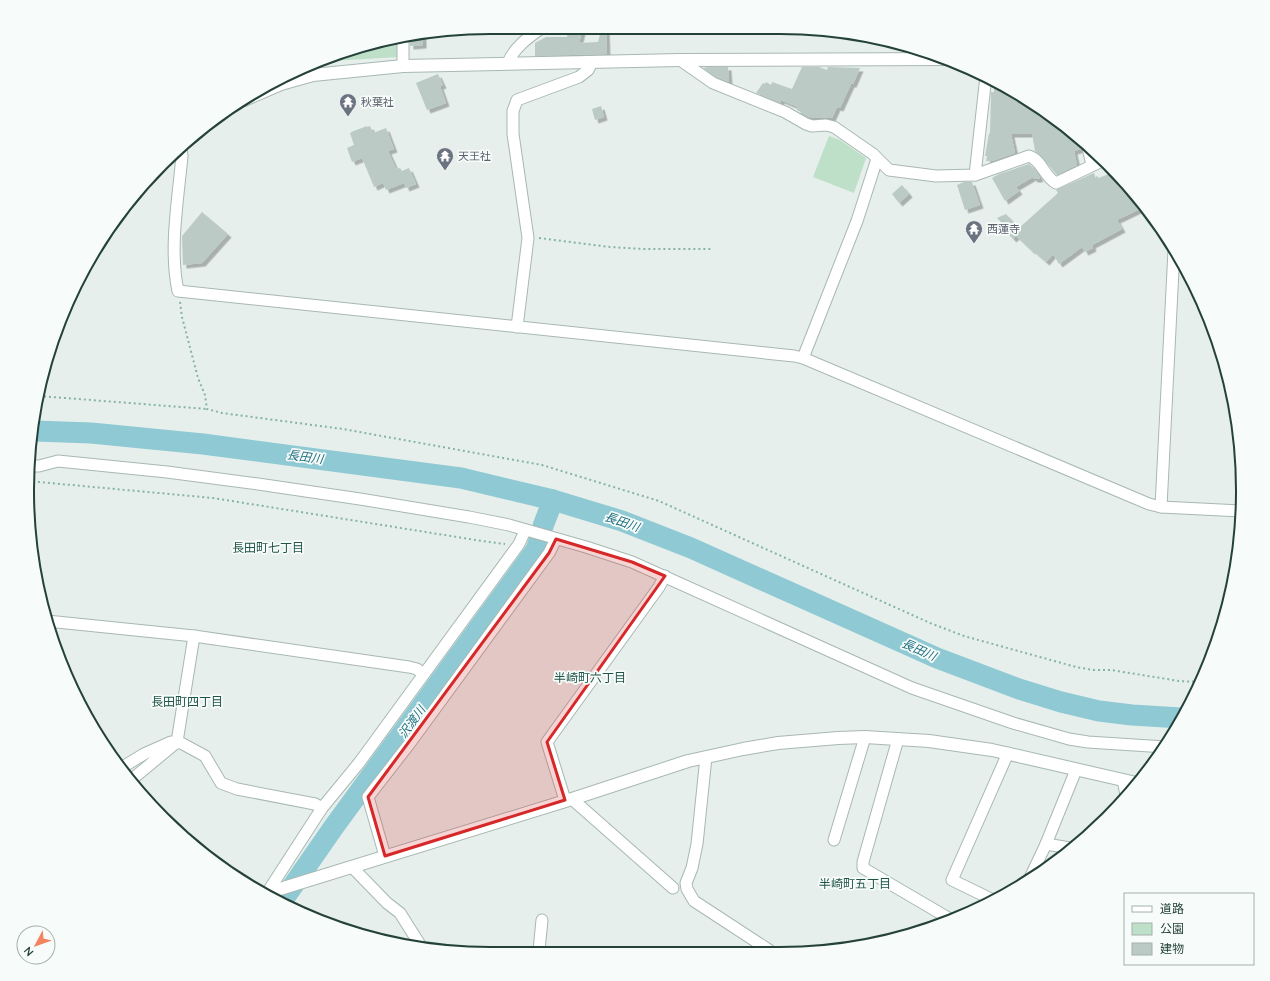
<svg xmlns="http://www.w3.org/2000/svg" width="1270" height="981" viewBox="0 0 1270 981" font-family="Quicksand,'Noto Sans JP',sans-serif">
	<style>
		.green { fill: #bfe0c8 }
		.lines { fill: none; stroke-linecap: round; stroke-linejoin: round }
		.river { stroke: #8ec9d4; stroke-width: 21 }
		.building { fill: #bbcac4; filter: url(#shadow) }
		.minor-casing { stroke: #a8b8b2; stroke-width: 13 }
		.tertiary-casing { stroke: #a8b8b2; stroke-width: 14 }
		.path { stroke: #86b3a5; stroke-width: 2; stroke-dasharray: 2 3; stroke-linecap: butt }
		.minor { stroke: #fff; stroke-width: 11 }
		.tertiary { stroke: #fff; stroke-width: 12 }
		.marked { fill: #d62828; fill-opacity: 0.2; stroke: #d62828; stroke-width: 3; stroke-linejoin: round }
		.labels { text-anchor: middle; stroke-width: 3.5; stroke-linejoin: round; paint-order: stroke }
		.worship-label { font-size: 11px; fill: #5b616d; stroke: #f7fbf9; text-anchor: start }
		.water-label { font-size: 12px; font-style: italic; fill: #1c6f80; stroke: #f7fbf9 }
		.neighbourhood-label { font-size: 12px; fill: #1f5548; stroke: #f7fbf9 }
		.rim { fill: none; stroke: #24423a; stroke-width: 2 }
	</style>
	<defs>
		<filter id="shadow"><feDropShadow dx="3.5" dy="3.5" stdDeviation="0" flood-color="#0004"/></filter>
	</defs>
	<rect width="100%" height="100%" fill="#e6efeb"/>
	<g class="green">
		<path d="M398,39V57L333,61L320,64L370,43Z"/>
		<path d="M829,136L840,140L866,158L854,193L813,177Z"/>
	</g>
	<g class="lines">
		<g class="river">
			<path d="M35,431L91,433L203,444L461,478L553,500L622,521L691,548L937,658L1019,689L1061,702L1099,711L1132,715L1181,718"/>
			<path d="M543,526L553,500"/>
			<path d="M283,900L333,828L536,550L539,541"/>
		</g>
	</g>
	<g class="building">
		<path d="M569,27H583L579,43L598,42L602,27H606L607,54L535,56V43L546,37H567Z"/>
		<path d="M423,36V45L410,46V38Z"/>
		<path d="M708,67H728L729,82L716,77L703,68Z"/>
		<path d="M802,67H819L827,70L828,67L860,68L853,84H851L840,108L837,107L832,118L810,117L797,110L798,107L781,100L780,103L756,93L763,83L765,84L766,82L771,85L772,82L792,89Z"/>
		<path d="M438,74L443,85L440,86L446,103L427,110L416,83Z"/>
		<path d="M994,81L1050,116L1053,123L1060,122L1062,123L1080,140L1081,149L1074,151L1077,165L1057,175L1042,157L1035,151L1032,134H1011L1015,153L992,161H986L987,156H985L989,133L990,134L991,94V92H994Z"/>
		<path d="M601,106L604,117L595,120L592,109Z"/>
		<path d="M367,126V127L370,126L373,133L386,128L394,149L388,151L396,169L400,168L402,171L409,168L416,184L406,188L404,183L386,190L383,183L374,187L362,158L352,162L347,148L354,145L350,133H351V132Z"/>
		<path d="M1029,164L1035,169L1040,178L1038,179H1034L1033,177L1016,187L1019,191L1005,201L992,178L999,174Z"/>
		<path d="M1114,172L1128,185L1139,199L1142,208L1117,220L1122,229L1092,245L1093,248L1085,252L1082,247L1059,264L1053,254L1046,262L1032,250V251L1016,236L1013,239L1001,226L1003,224L997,218L1006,214L1019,228L1058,193L1056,190L1094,173L1096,179Z"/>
		<path d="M964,182H972L980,205L965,210L957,185Z"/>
		<path d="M902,185L909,194L899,203L892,194Z"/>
		<path d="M202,212L228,234L202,263L183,265L182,236Z"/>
	</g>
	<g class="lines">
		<g class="minor-casing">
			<g id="minor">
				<path d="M403,39V66"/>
				<path d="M680,60L713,83L785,112L806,124L812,126L826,125L834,127L873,154L889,170L936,176L975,175L1029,156C1042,160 1044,177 1056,183L1102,161"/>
				<path d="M508,63C514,47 529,37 543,27"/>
				<path d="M1088,148L1092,165"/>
				<path d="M181,149L182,156C178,200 169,249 178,291L794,356L803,358L1149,504L1161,507L1241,511"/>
				<path d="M975,175L986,76"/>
				<path d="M517,327L528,238L513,134V111L517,100L579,77L588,70L590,66V62"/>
				<path d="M803,358L857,221L877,159"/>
				<path d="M30,466H39L58,461L167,472L258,484L360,499L469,517L509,525L586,547L632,562L912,688L1013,723L1069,739L1088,742L1165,747"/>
				<path d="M1161,507L1174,250"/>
				<path d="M47,621L194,636L409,667L417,669L423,674"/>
				<path d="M898,739L863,862V868L950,919"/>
				<path d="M706,757L697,844L692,868L686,883L687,889L694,901L769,950"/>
				<path d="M121,768L144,754L171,742L181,743L205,756L221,783L237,789L315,804L322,808"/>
				<path d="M131,779L136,776L177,742L194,636"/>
				<path d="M1123,780L1126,795"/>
				<path d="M572,799L673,888"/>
				<path d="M565,800L547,742L659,587L665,576"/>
				<path d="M834,840L865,737"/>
				<path d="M1046,844L1070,848"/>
				<path d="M385,856L368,797L410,743L549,553L556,539"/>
				<path d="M352,867L387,903L400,913L422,948"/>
				<path d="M1029,880L1046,844L1076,770"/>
				<path d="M267,893L322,808L359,763L519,544L525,531"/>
				<path d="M991,899L952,880L1008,753"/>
				<path d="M539,950L542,920"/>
			</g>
		</g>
		<g class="tertiary-casing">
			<g id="tertiary">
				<path d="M244,100L281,84L313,75L403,66L680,60L947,59"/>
				<path d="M267,893L572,799L688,761L743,749L778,743L838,738L865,737L929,741L992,750L1136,783"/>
			</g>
		</g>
		<g class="path">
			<path d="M539,238L610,247L643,249H711"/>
			<path d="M180,302L182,317L198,378L205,395L207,409L222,413L343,429L542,465L659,501L930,623L964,636L1076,667L1093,670H1111L1179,681L1200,682"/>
			<path d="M39,396L207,409"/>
			<path d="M28,481L213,498L482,541L505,544"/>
		</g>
		<use href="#minor" class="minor"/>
		<use href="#tertiary" class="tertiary"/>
	</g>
	<path class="marked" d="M556,539L632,562L665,576L547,742L565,800L385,856L368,797L549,553Z"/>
	<defs>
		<g id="temple-pin" transform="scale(0.9)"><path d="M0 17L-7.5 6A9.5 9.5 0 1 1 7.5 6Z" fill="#6b7280" stroke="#f7fbf9"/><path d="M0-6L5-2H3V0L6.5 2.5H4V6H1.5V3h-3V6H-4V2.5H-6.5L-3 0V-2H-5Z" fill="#fff"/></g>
	</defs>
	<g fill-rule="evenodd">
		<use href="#temple-pin" x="348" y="102"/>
		<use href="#temple-pin" x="445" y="156"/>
		<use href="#temple-pin" x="974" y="229"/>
	</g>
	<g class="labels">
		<g class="worship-label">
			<text x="361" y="106">秋葉社</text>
			<text x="458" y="160">天王社</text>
			<text x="987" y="233">西蓮寺</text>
		</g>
		<g class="water-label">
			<text transform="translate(305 457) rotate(8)" y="4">長田川</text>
			<text transform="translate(622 522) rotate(19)" y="4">長田川</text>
			<text transform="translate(919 650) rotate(24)" y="4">長田川</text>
			<text transform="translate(412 722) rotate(-54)" y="4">沢渡川</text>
		</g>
		<g class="neighbourhood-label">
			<text x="268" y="552">長田町七丁目</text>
			<text x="590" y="682">半崎町六丁目</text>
			<text x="187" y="706">長田町四丁目</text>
			<text x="855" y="888">半崎町五丁目</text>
		</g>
	</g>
	<path d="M0 0H1270V981H0ZM490 34H780A456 456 0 0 1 1236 490V491A456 456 0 0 1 780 947H490A456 456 0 0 1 34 491V490A456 456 0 0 1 490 34Z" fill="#f7fbf9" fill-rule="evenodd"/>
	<path class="rim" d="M490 34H780A456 456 0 0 1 1236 490V491A456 456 0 0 1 780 947H490A456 456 0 0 1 34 491V490A456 456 0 0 1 490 34Z"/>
	<rect x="1124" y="893" width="130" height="72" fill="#f7fbf9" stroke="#a3b1ad"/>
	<rect x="1132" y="906" width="20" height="6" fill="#ffffff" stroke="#a3b1ad"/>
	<text x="1160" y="913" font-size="12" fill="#24423a">道路</text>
	<rect x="1132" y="923" width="20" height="12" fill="#bfe0c8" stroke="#a3b1ad"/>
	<text x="1160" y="933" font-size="12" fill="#24423a">公園</text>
	<rect x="1132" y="943" width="20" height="12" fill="#bbcac4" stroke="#a3b1ad"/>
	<text x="1160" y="953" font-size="12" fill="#24423a">建物</text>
	<g transform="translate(36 945) rotate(229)"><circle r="19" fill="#f7fbf9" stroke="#a3b1ad"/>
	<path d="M0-3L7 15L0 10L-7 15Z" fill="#f4845f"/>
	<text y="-6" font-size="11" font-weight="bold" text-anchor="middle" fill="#24423a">N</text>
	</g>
</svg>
